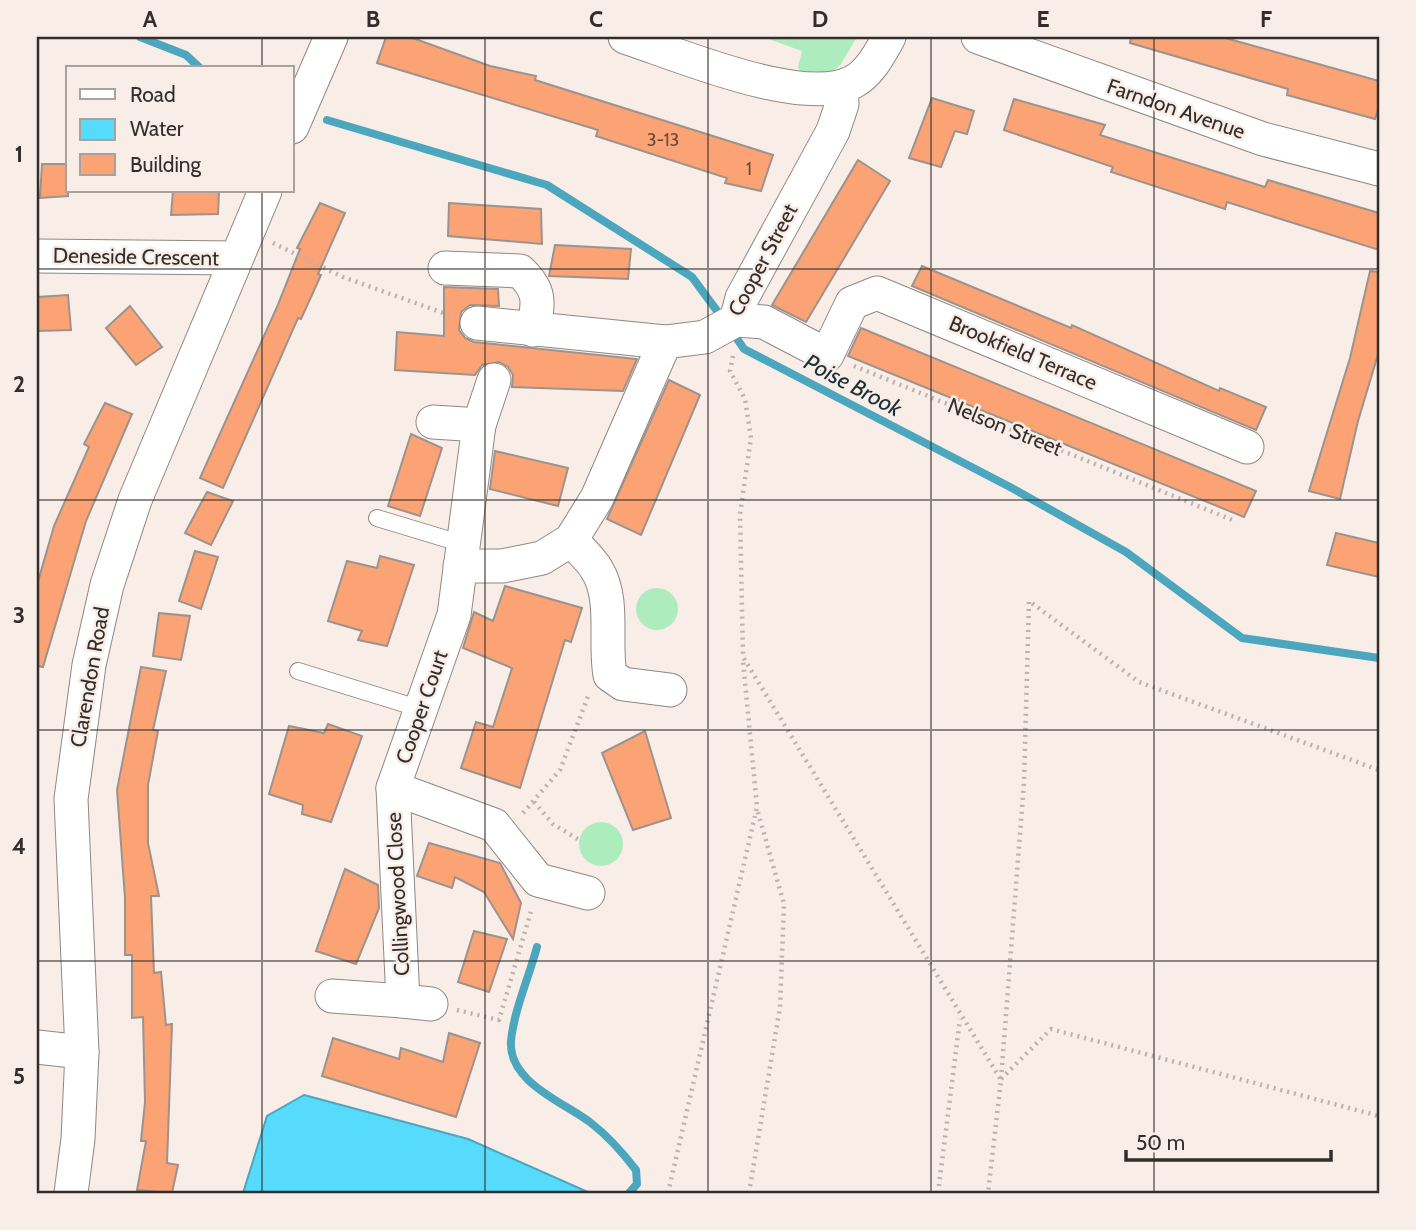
<svg xmlns="http://www.w3.org/2000/svg" width="1416" height="1230" viewBox="0 0 1416 1230" font-family="Cabin,sans-serif">
	<style>
		.green { fill: #adedbd }
		.water { fill: #57dbfc; stroke: #4ca7be; stroke-width: 2 }
		.lines { fill: none; stroke-linecap: round; stroke-linejoin: round }
		.stream { stroke: #4ca7be; stroke-width: 8 }
		.building { fill: #fca375; stroke: #9d938e; stroke-width: 2 }
		.lane-casing { stroke: #918782; stroke-width: 18 }
		.street-casing { stroke: #918782; stroke-width: 35 }
		.path { stroke: #bbb2ad; stroke-width: 4.5; stroke-dasharray: 2 5; stroke-linecap: butt }
		.lane { stroke: #fff; stroke-width: 16 }
		.street { stroke: #fff; stroke-width: 33 }
		.grid { fill: none; stroke: #332e2c; stroke-width: 2; stroke-opacity: 0.55 }
		.labels { text-anchor: middle; stroke-width: 5; stroke-linejoin: round; paint-order: stroke }
		.number-label { font-size: 18px; fill: #654b3e }
		.street-label { font-size: 21px; fill: #332e2c; stroke: #f8ede7 }
		.water-label { font-size: 23px; font-style: italic; fill: #1b3138; stroke: #f8ede7 }
		.neatline { fill: none; stroke: #332e2c; stroke-width: 2.5 }
		.grid-label { font-size: 23px; text-anchor: middle; font-weight: bold; fill: #332e2c }
	</style>
	<rect width="100%" height="100%" fill="#f8ede7"/>
	<g class="green">
		<path d="M763,37H857L841,64L826,78L801,74L798,67L802,51Z"/>
		<circle cx="657" cy="609" r="21"/>
		<circle cx="601" cy="844" r="22"/>
	</g>
	<path class="water" d="M304,1095L468,1139L590,1193H243L267,1116Z"/>
	<g class="lines">
		<g class="stream">
			<path d="M140,37L186,55L200,68"/>
			<path d="M327,120L547,185L692,277L723,319"/>
			<path d="M731,330L744,349L1010,487L1126,552L1242,638L1379,658"/>
			<path d="M537,947C529,977 514,1010 511,1041C508,1083 566,1103 591,1123C608,1136 623,1153 636,1170L637,1184L629,1193"/>
		</g>
	</g>
	<g class="building">
		<path d="M386,37H410L490,66L536,76L535,80L773,155L761,191L725,183L727,178L596,136L598,130L377,63Z"/>
		<path d="M1131,37H1222L1297,58L1379,81V107L1375,119L1287,95L1288,89L1130,43Z"/>
		<path d="M932,98L974,111L967,134L955,131L941,167L909,158Z"/>
		<path d="M1014,99L1105,125L1100,135L1265,187L1268,180L1379,213V250L1227,202L1225,209L1111,172L1113,167L1004,130Z"/>
		<path d="M858,160L890,181L806,322L772,305Z"/>
		<path d="M42,164H68V196L40,198Z"/>
		<path d="M173,191H219L218,214L171,215Z"/>
		<path d="M320,203L345,213L318,274L321,275L301,319L298,318L223,488L200,478L277,307L300,249L297,248Z"/>
		<path d="M449,203L541,209L542,244L448,236Z"/>
		<path d="M555,245L631,249L628,279L549,276Z"/>
		<path d="M922,266L1071,328L1072,325L1219,391L1220,388L1266,407L1256,430L912,286Z"/>
		<path d="M1370,271L1379,272V351L1358,421L1340,499L1309,491L1350,358Z"/>
		<path d="M444,287L498,289L499,306L470,305L461,312L459,330L465,338L474,342L637,359L623,391L512,387L513,375L508,367L499,362L482,365L475,375L395,370L397,332L444,336Z"/>
		<path d="M68,295L71,330L37,331V297Z"/>
		<path d="M130,306L162,347L136,365L106,328Z"/>
		<path d="M861,328L1256,491L1244,517L848,356Z"/>
		<path d="M669,380L700,395L641,535L607,519Z"/>
		<path d="M105,403L132,414L86,521L43,667L37,666V585L54,526L89,447L84,444Z"/>
		<path d="M411,434L442,448L420,516L388,506Z"/>
		<path d="M495,451L568,468L558,506L490,489Z"/>
		<path d="M207,492L233,501L211,545L185,533Z"/>
		<path d="M1336,533L1379,543V577L1327,565Z"/>
		<path d="M195,551L218,557L201,609L179,601Z"/>
		<path d="M380,556L414,565L387,646L358,640L362,631L328,621L347,561L377,568Z"/>
		<path d="M505,586L582,608L571,642L565,640L520,788L461,768L476,722L493,727L512,668L463,648L474,612L493,621Z"/>
		<path d="M159,613L190,616L181,660L153,656Z"/>
		<path d="M141,667L166,671L153,730L158,731L148,785V843L159,896H151L154,973L161,972L166,1025L172,1024L167,1163L178,1165L172,1193L137,1190L146,1141H141L145,1102L143,1017L132,1018V955H125V898L117,790Z"/>
		<path d="M328,724L362,736L331,822L302,814L303,805L269,794L289,726L324,733Z"/>
		<path d="M645,731L671,818L633,830L602,753Z"/>
		<path d="M429,843L500,863L521,903L513,939L484,892L455,877L452,888L417,876Z"/>
		<path d="M345,869L378,885L379,908L356,964L316,951Z"/>
		<path d="M474,931L507,939L489,992L458,982Z"/>
		<path d="M449,1033L480,1043L456,1117L322,1076L333,1038L399,1059L401,1048L443,1062Z"/>
	</g>
	<g class="lines">
		<g class="lane-casing">
			<g id="lane">
				<path d="M377,518L463,544"/>
				<path d="M298,671L421,709"/>
			</g>
		</g>
		<g class="street-casing">
			<g id="street">
				<path d="M625,37C677,54 803,108 853,82C870,73 880,53 889,37"/>
				<path d="M978,37L1263,139L1379,169"/>
				<path d="M292,127L331,37"/>
				<path d="M37,256L236,258"/>
				<path d="M445,268L520,271C541,291 539,302 533,330"/>
				<path d="M736,320L764,322L827,355L852,303L877,293L1247,447"/>
				<path d="M477,323L665,342L705,337L736,320L742,298L833,131L842,104L841,87"/>
				<path d="M479,425L494,380"/>
				<path d="M571,540C580,550 591,559 597,570C615,599 604,642 610,675L623,684L670,690"/>
				<path d="M460,566H502L542,558L571,540L597,498L665,342"/>
				<path d="M393,788L494,825L538,880L588,893"/>
				<path d="M332,996L403,1001L393,788L454,615L479,425L433,422"/>
				<path d="M403,1001L431,1004"/>
				<path d="M37,1047L82,1052"/>
				<path d="M71,1193L78,1139L82,1052L71,799L89,665L107,585L135,500L265,191"/>
			</g>
		</g>
		<g class="path">
			<path d="M273,243L343,277L449,315"/>
			<path d="M733,356L730,371L745,399L751,438L740,514L743,657L1001,1080L988,1193"/>
			<path d="M854,366L1235,521"/>
			<path d="M534,802L553,824L579,840"/>
			<path d="M523,813L560,770L589,694"/>
			<path d="M457,1010L499,1020L532,908"/>
			<path d="M1001,1079L1024,782L1029,601L1139,682L1379,770"/>
			<path d="M1001,1079L1051,1029L1379,1116"/>
			<path d="M668,1193L757,807L743,661"/>
			<path d="M749,1193L780,1007L784,904L757,809"/>
			<path d="M938,1193L960,1019"/>
		</g>
		<use href="#lane" class="lane"/>
		<use href="#street" class="street"/>
	</g>
	<path class="grid" d="M262,37V68M485,37V1193M708,37V1193M931,37V1193M1154,37V1193M262,191V1193M37,269H1379M37,500H1379M37,730H1379M37,961H1379"/>
	<g class="labels">
		<g class="number-label">
			<text x="663" y="146">3-13</text>
			<text x="749" y="175">1</text>
		</g>
		<g class="street-label">
			<text transform="translate(1176 109) rotate(19)" y="7">Farndon Avenue</text>
			<text transform="translate(136 257) rotate(1)" y="7">Deneside Crescent</text>
			<text transform="translate(763 260) rotate(-62)" y="7">Cooper Street</text>
			<text transform="translate(1023 353) rotate(23)" y="7">Brookfield Terrace</text>
			<text transform="translate(1005 427) rotate(22)" y="7">Nelson Street</text>
			<text transform="translate(90 677) rotate(-80)" y="7">Clarendon Road</text>
			<text transform="translate(422 707) rotate(-71)" y="7">Cooper Court</text>
			<text transform="translate(398 894) rotate(-93)" y="7">Collingwood Close</text>
		</g>
		<g class="water-label">
			<text transform="translate(853 385) rotate(28)" y="8">Poise Brook</text>
		</g>
	</g>
	<rect width="1416" height="1230" fill="none" stroke="#f8ede7" stroke-width="77"/>
	<rect x="66" y="66" width="228" height="126" fill="#f8ede7" stroke="#a9a19c" stroke-width="2"/>
	<rect x="80" y="89" width="35" height="10" fill="#ffffff" stroke="#a9a19c" stroke-width="2"/>
	<text x="130" y="102" font-size="21" fill="#332e2c">Road</text>
	<rect x="80" y="119" width="35" height="21" fill="#57dbfc" stroke="#a9a19c" stroke-width="2"/>
	<text x="130" y="136" font-size="21" fill="#332e2c">Water</text>
	<rect x="80" y="154" width="35" height="21" fill="#fca375" stroke="#a9a19c" stroke-width="2"/>
	<text x="130" y="172" font-size="21" fill="#332e2c">Building</text>
	<path d="M1126 1150v10h205v-10" fill="none" stroke="#332e2c" stroke-width="3.5"/>
	<text x="1136" y="1150" font-size="21" fill="#332e2c" stroke="#f8ede7" stroke-width="5" paint-order="stroke">50 m</text>
	<rect x="38" y="38" width="1340" height="1154" class="neatline"/>
	<g class="grid-label">
		<text x="150" y="27">A</text>
		<text x="373" y="27">B</text>
		<text x="596" y="27">C</text>
		<text x="820" y="27">D</text>
		<text x="1043" y="27">E</text>
		<text x="1266" y="27">F</text>
		<text x="19" y="162">1</text>
		<text x="19" y="392">2</text>
		<text x="19" y="623">3</text>
		<text x="19" y="854">4</text>
		<text x="19" y="1084">5</text>
	</g>
</svg>
